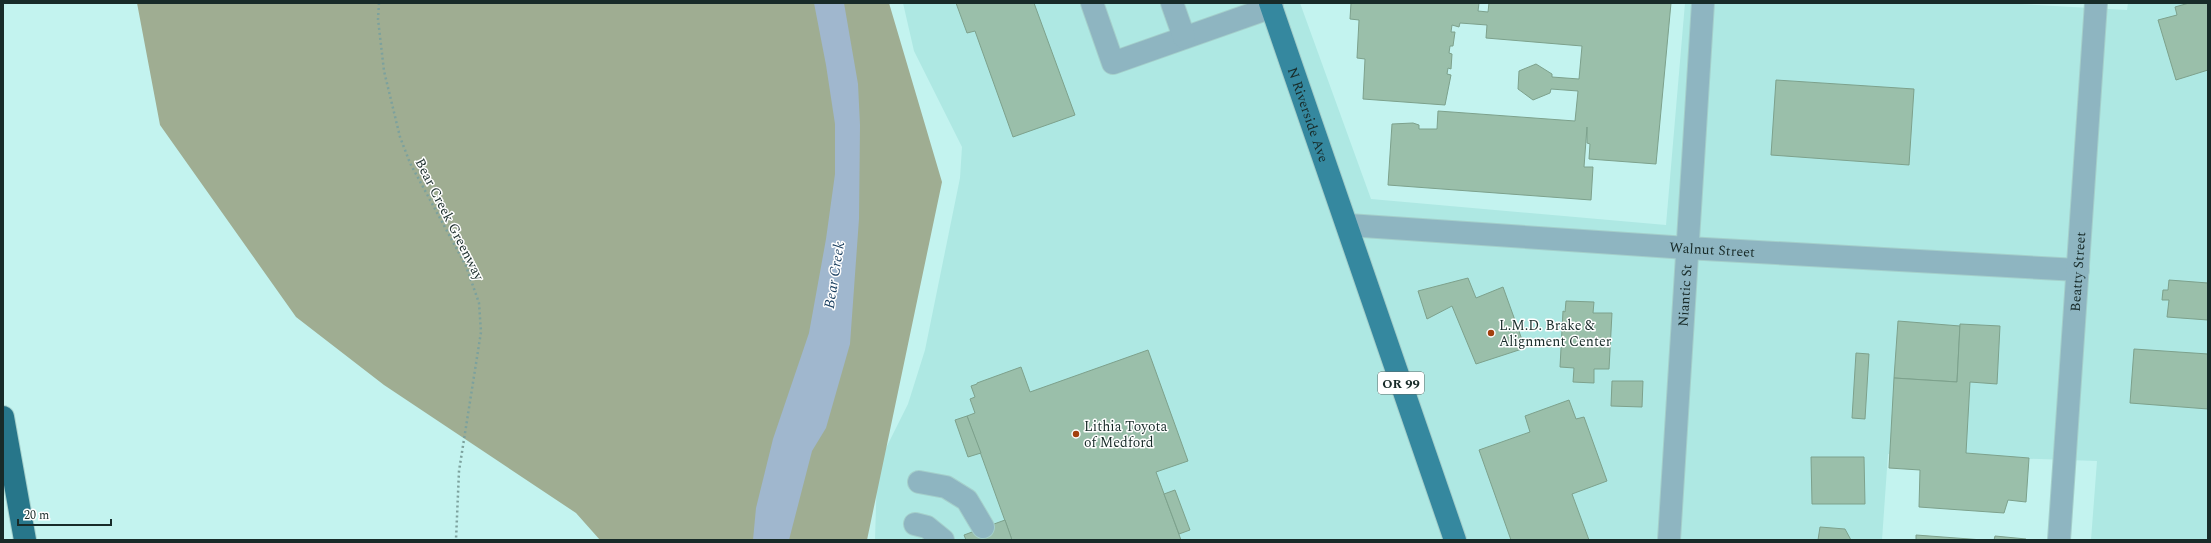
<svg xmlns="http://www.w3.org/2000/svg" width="2211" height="543" viewBox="0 0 2211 543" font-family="Spectral,serif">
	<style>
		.built { fill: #aee8e3 }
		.forest { fill: #9fad92 }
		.water { fill: #a0b7ce }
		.building { fill: #9abfaa; stroke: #7da18c }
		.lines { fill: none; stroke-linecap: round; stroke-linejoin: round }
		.minor-casing { stroke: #a4cfcb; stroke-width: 24 }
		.major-casing { stroke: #a4cfcb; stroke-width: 24 }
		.highway-casing { stroke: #a4cfcb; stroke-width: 24 }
		.path { stroke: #7ca19d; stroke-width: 2.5; stroke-dasharray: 2 3; stroke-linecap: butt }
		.minor { stroke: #8eb5c1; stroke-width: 22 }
		.major { stroke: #35889f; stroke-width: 22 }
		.highway { stroke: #27768a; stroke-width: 22 }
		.poi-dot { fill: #a33f0d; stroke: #fff; stroke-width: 1.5 }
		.labels { text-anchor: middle; stroke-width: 3; stroke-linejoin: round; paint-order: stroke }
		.shield { fill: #fff; stroke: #5d6b69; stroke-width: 1 }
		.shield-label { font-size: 13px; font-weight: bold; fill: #182b29 }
		.street-label { font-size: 14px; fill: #182b29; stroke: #fff }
		.poi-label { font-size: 14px; fill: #182b29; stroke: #fff; text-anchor: start }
		.water-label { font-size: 15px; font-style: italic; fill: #1b4061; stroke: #fff }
	</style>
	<rect width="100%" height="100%" fill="#c3f3ef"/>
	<path class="built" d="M903,3H1300L1371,199L1666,225L1685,3H2000L2127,10L2128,3H2208V540H2091L2097,461L1888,454L1882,540H875L877,474L880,460L908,404L925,350L960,178L962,147L914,51Z"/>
	<path class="forest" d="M137,3H889L942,182L867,540H600L576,513L384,385L296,317L160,125Z"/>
	<path class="water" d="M814,3H844L858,84L860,125L859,219L850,344L826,428L812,451L789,540H753L756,508L773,439L809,333L826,239L835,174V124L826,65Z"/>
	<g class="building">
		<path d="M956,3H1034L1075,115L1013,137L975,31L967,33Z"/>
		<path d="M1351,3H1479L1478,11L1488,12L1489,3H1671L1656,164L1589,159L1590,144L1587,143V127L1584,167H1593L1591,200L1388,185L1392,124L1413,123L1419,125V129H1437L1438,111L1575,121L1578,91L1551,89L1550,93L1533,100L1518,89L1519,71L1536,64L1552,74V77L1579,79L1582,46L1486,38L1487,25L1460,23L1459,27L1452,25L1451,32H1455L1453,46H1450L1449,53L1452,54L1451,69L1448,68L1447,74L1451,75L1445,105L1363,99L1365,59L1357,58L1359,20L1350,19Z"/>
		<path d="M2189,3H2208V70L2176,80L2158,20L2177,15L2175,7Z"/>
		<path d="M1776,80L1914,89L1909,165L1771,155Z"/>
		<path d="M1468,278L1476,298L1503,287L1525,348L1476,364L1452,306L1427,319L1418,291Z"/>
		<path d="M2169,280L2208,283V320L2167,317L2169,300H2162L2163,290H2168Z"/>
		<path d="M1566,301L1594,302L1593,313H1612L1609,369H1594V383L1573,382L1574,368L1560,367L1563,311L1565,312Z"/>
		<path d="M1898,321L1960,326L1957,382L1894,378Z"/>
		<path d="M1960,324L2000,326L1997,384L1970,382L1966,453L2029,458L2026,502L2008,500L2004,513L1919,507L1920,470L1889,468L1894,378L1957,382Z"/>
		<path d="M2134,349L2208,354V409L2130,403Z"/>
		<path d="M1148,350L1188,461L1156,472L1181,540H1012L967,416L975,413L970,399L975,397L971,386L977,384V383L1021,367L1030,392Z"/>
		<path d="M1856,353L1869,354L1865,419L1852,418Z"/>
		<path d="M1612,381H1643L1642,407L1611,406Z"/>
		<path d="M1569,400L1576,419L1584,417L1607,481L1572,494L1589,540H1511L1479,450L1530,432L1525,416Z"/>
		<path d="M967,416L981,453L968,457L955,420Z"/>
		<path d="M1811,457H1864L1865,504H1812Z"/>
		<path d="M1175,490L1190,530L1179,534L1164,494Z"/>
		<path d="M1005,520L1012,540H966L964,535Z"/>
		<path d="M1820,527L1845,529L1851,540H1818Z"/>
		<path d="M1916,535L1983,540H1916Z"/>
		<path d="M1995,536L2026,539V540H1994Z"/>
	</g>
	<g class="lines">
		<g class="minor-casing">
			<g id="minor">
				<path d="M1092,3L1113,63L1272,7"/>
				<path d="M1172,3L1184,37"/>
				<path id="s1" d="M1348,225L1687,248L2078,270"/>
				<path d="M919,482L946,487L967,500L983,527"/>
				<path d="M915,524L927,527L943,540"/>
				<path id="s2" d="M1669,540L1703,3"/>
				<path id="s3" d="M2059,540L2096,3"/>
			</g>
		</g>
		<g class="major-casing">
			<g id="major">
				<path id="s4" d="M1270,3L1455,540"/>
			</g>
		</g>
		<g class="highway-casing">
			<path id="highway" d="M3,417L25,540"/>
		</g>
		<path class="path" d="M379,3L378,19L384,71L400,137L410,163L466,266L479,303L481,332L459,471L456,540"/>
		<use href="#minor" class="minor"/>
		<use href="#major" class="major"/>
		<use href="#highway" class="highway"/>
	</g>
	<g class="poi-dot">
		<circle cx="1491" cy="333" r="4"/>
		<circle cx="1076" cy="434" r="4"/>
	</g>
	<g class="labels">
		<rect class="shield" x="1378" y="372" width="46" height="22" rx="3"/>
		<g class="shield-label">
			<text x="1401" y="388">OR 99</text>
		</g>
		<g class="street-label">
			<text dy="5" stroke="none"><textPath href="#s4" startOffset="118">N Riverside Ave</textPath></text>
			<text transform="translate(450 219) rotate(63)" y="5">Bear Creek Greenway</text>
			<text dy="5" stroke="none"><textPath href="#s1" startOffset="365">Walnut Street</textPath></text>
			<text dy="5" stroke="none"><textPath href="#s3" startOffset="269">Beatty Street</textPath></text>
			<text dy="5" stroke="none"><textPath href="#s2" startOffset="245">Niantic St</textPath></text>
		</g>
		<g class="poi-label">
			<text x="1499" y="330">L.M.D. Brake &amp;<tspan x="1499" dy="16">Alignment Center</tspan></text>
			<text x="1084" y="431">Lithia Toyota<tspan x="1084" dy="16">of Medford</tspan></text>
		</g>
		<g class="water-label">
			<text transform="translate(834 275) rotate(-81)" y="5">Bear Creek</text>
		</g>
	</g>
	<rect width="2211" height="543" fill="none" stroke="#182b29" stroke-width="8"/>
	<path d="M18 519v6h93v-6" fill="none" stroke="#182b29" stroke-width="2"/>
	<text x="24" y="519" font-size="12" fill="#182b29" stroke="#ffffff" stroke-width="3" paint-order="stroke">20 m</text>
</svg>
